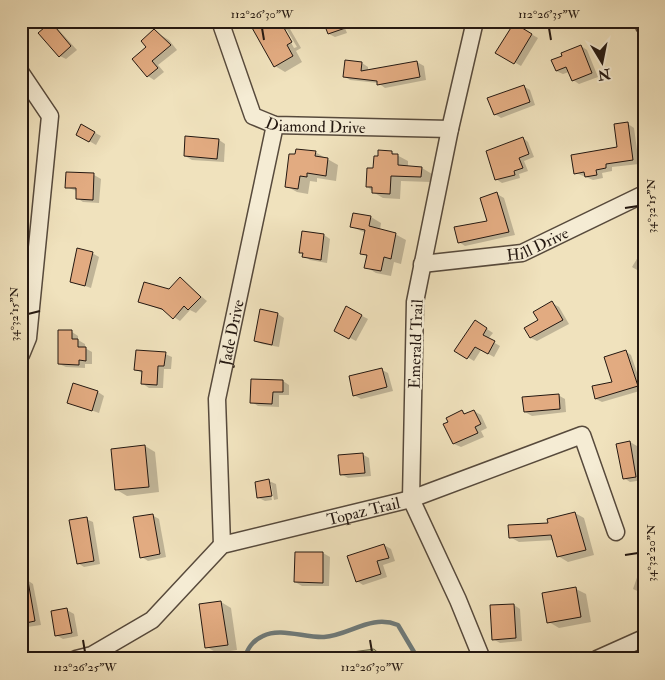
<svg xmlns="http://www.w3.org/2000/svg" width="665" height="680" viewBox="0 0 665 680" font-family="'IM FELL Double Pica',serif">
	<style>
		.green { fill: #bdc28e; stroke: #706d50 }
		.shadow { fill: #0003; fill-rule: evenodd }
		.lines { fill: none; stroke-linecap: round; stroke-linejoin: round }
		.stream { stroke: #6e7978; stroke-width: 4.5 }
		.building { fill: #e2ab81; stroke: #241811 }
		.minor-casing { stroke: #574a3c; stroke-width: 19 }
		.minor { stroke: #f5ecd4; stroke-width: 16 }
		.ticks { fill: none; stroke: #241811; stroke-width: 2 }
		.labels { text-anchor: middle; stroke-width: 4.5; stroke-linejoin: round; paint-order: stroke }
		.street-label { font-size: 16px; fill: #241811; stroke: #f5ecd4 }
		.neatline { fill: none; stroke: #241811; stroke-width: 2 }
		.ticks-label { font-size: 12px; text-anchor: middle; fill: #241811 }
	</style>
	<rect width="100%" height="100%" fill="#f0e2bd"/>
	<filter id="stains"><feTurbulence type="fractalNoise" baseFrequency=".004" numOctaves="4"/><feColorMatrix values="0 0 0 0 .2 0 0 0 0 .09 0 0 0 0 .02 0 0 0 .5 -.17"/></filter>
	<radialGradient id="worn" r=".72"><stop offset=".6" stop-color="#630" stop-opacity="0"/><stop offset="1" stop-color="#630" stop-opacity=".3"/></radialGradient>
	<path class="green" d="M374,649L385,659H302Z"/>
	<g class="shadow">
		<path d="M258,21H278L290,29L301,48L296,51L302,62L285,72L275,66L252,27ZM284,30H287L297,47L294,48Z"/>
		<path d="M342,21L347,33L335,37L329,34Z"/>
		<path d="M51,24L57,28L77,50L66,59L60,56Z"/>
		<path d="M514,24L538,38L521,66L497,52Z"/>
		<path d="M154,31L169,40L177,50L158,65L164,72L154,80L148,76V47Z"/>
		<path d="M581,46L587,50L598,77L579,84L573,80L569,72L563,74L556,71Z"/>
		<path d="M417,62L424,66L426,80L385,88L378,83L350,80L344,76L362,63L368,67V71Z"/>
		<path d="M523,86L530,90L535,105L501,118L495,114Z"/>
		<path d="M628,124L634,128L639,164L612,167V171L602,173L603,178L593,180L576,173L619,148Z"/>
		<path d="M82,126L101,136L96,145L77,134Z"/>
		<path d="M523,138L528,142L534,157L524,161L528,171L519,174L520,178L502,183L496,179Z"/>
		<path d="M219,140L225,144L224,162L192,160L185,156Z"/>
		<path d="M315,152L338,165L336,181L317,178V182L310,181L308,194L297,192L286,186Z"/>
		<path d="M391,152L408,161V167L422,168L432,174L431,182L401,181L400,199L383,198L373,192L367,186L374,169Z"/>
		<path d="M67,173L94,175L101,179L99,203L83,202L77,198V191L66,187Z"/>
		<path d="M497,194L504,198L515,235L465,246L459,242L488,222Z"/>
		<path d="M354,214L371,217L381,223L380,230L395,234L406,240L401,264L394,262L391,276L376,273L366,267L368,257L361,253L366,233L352,227Z"/>
		<path d="M303,232L324,235L330,239L327,263L310,260L304,256L301,252Z"/>
		<path d="M643,249H644V274L632,267Z"/>
		<path d="M92,253L99,257L91,288L71,281Z"/>
		<path d="M180,279L207,301L196,313L190,310L180,321L165,311L140,302L169,290Z"/>
		<path d="M552,303L559,307L569,324L537,341L531,338Z"/>
		<path d="M347,308L368,319L356,341L335,330Z"/>
		<path d="M278,314L284,318L279,347L262,344L255,341Z"/>
		<path d="M481,325L493,333L488,339L500,346L494,357L481,350L474,361L456,350Z"/>
		<path d="M72,332L78,336V340L85,344V348L92,352V364H85V368L66,367L59,364Z"/>
		<path d="M625,351L631,355L643,390L602,402L596,399L614,383Z"/>
		<path d="M165,354L172,357L171,369H164L163,388H149L143,384V374L136,369Z"/>
		<path d="M382,370L388,373L393,391L361,399L354,395Z"/>
		<path d="M283,381L289,385V395H279V407L258,406L252,402Z"/>
		<path d="M98,392L104,396L99,413L68,402Z"/>
		<path d="M558,395L565,399L566,412L532,416L525,412Z"/>
		<path d="M474,411L481,415L487,428L481,431L484,437L461,447L454,444L445,425L462,412L467,414Z"/>
		<path d="M630,442L637,446L643,480L630,482L624,478Z"/>
		<path d="M145,446L155,452L159,492L127,496L117,490Z"/>
		<path d="M362,454L369,458L371,476L348,478L341,474Z"/>
		<path d="M269,481L276,484L278,499L274,500L271,484H269L272,500L265,501L259,498Z"/>
		<path d="M575,513L584,518L594,555L568,562L558,556L554,540L519,542L510,537Z"/>
		<path d="M152,515L159,519L166,557L148,561L142,557Z"/>
		<path d="M86,519L93,522L100,564L84,567L78,563Z"/>
		<path d="M384,545L391,549L395,561L383,565L387,577L363,585L357,581Z"/>
		<path d="M323,553L330,557L329,586H302L295,582Z"/>
		<path d="M642,563H644V594L633,589Z"/>
		<path d="M27,580L33,584L41,625L27,627L21,624V581Z"/>
		<path d="M576,589L586,594L591,622L559,628L549,622Z"/>
		<path d="M221,602L231,608L237,650L217,653L207,647Z"/>
		<path d="M514,605L520,609L522,641L500,643L493,639Z"/>
		<path d="M67,610L74,614L78,636L63,639L56,635Z"/>
	</g>
	<g class="lines">
		<path class="stream" d="M244,659C248,648 252,641 263,636C280,627 305,638 324,637C350,635 371,614 398,625L414,652L415,659"/>
	</g>
	<g class="building">
		<path d="M259,21H280L292,42L287,45L293,56L274,67L251,26Z"/>
		<path d="M323,21H359L360,23L328,34Z"/>
		<path d="M51,22L71,46L59,57L38,33Z"/>
		<path d="M514,23L532,34L514,64L495,53Z"/>
		<path d="M154,29L171,45L152,61L158,68L147,77L132,59L146,47L141,41Z"/>
		<path d="M581,45L592,73L572,81L566,67L556,71L551,60L562,56L561,53Z"/>
		<path d="M345,60L362,62L361,71L417,61L420,77L377,85V81L343,77Z"/>
		<path d="M524,85L530,102L494,115L487,98Z"/>
		<path d="M628,122L633,160L606,164V168L596,170L597,175L585,177L584,172L574,174L571,155L617,147L614,124Z"/>
		<path d="M81,124L95,132L89,142L76,135Z"/>
		<path d="M185,136L219,139L217,159L184,156Z"/>
		<path d="M523,137L529,154L519,158L523,168L514,171L515,175L495,180L486,151Z"/>
		<path d="M296,149L316,151L315,156L328,158L326,176L307,173V177L300,176L298,189L285,187L289,154H295Z"/>
		<path d="M378,150L392,151V154H398V165L422,167L421,177L391,176L390,194L372,193V187H366L367,168H373L374,156H378Z"/>
		<path d="M66,172L94,173L93,200L76,199V188H65Z"/>
		<path d="M497,192L509,232L458,243L454,227L487,221L480,198Z"/>
		<path d="M353,213L371,216L369,226L396,233L391,259L384,257L381,271L364,268L367,255L360,254L365,230L350,227Z"/>
		<path d="M302,231L324,234L321,260L302,257L303,253H299Z"/>
		<path d="M77,248L93,252L85,286L70,282Z"/>
		<path d="M180,277L201,297L188,310L184,306L173,319L162,309L138,302L144,282L169,289Z"/>
		<path d="M552,301L563,320L530,338L524,328L538,320L533,312Z"/>
		<path d="M346,306L362,315L349,339L334,331Z"/>
		<path d="M260,309L278,313L272,345L254,341Z"/>
		<path d="M475,320L487,328L483,335L495,341L488,354L475,347L467,359L454,351Z"/>
		<path d="M58,330H72V339H78V347H86V361L79,360V365L58,364Z"/>
		<path d="M136,350L166,352L164,366H158L157,385L141,384L142,371L134,370Z"/>
		<path d="M626,350L638,386L595,399L592,386L612,382L604,357Z"/>
		<path d="M382,368L387,387L353,396L349,376Z"/>
		<path d="M251,379L283,380V392H273L272,404L250,403Z"/>
		<path d="M73,383L98,391L92,411L67,403Z"/>
		<path d="M559,394L560,409L524,412L522,397Z"/>
		<path d="M462,410L464,414L474,410L481,424L475,427L478,433L453,444L443,424L448,422L446,418Z"/>
		<path d="M630,441L636,477L623,479L616,444Z"/>
		<path d="M145,445L149,487L115,490L111,449Z"/>
		<path d="M363,453L365,473L340,475L338,455Z"/>
		<path d="M269,479L272,496L257,498L255,482Z"/>
		<path d="M575,512L586,550L557,557L551,535L509,538L508,525L548,523L547,519Z"/>
		<path d="M153,514L160,554L140,558L133,517Z"/>
		<path d="M87,517L94,561L77,564L69,520Z"/>
		<path d="M384,544L389,558L377,561L381,574L356,582L347,556Z"/>
		<path d="M295,552H323V583L294,582Z"/>
		<path d="M28,581L35,621L21,624V582Z"/>
		<path d="M576,587L581,617L547,623L542,593Z"/>
		<path d="M221,601L228,645L205,648L199,604Z"/>
		<path d="M514,604L516,638L492,640L490,605Z"/>
		<path d="M67,608L72,633L55,636L51,611Z"/>
	</g>
	<g class="lines">
		<g class="minor-casing">
			<g id="minor">
				<path id="s1" d="M220,21L253,116L275,125L450,129"/>
				<path d="M475,21L450,129L415,302L411,499L458,600L482,659"/>
				<path d="M643,21L644,26"/>
				<path d="M21,73L50,116L28,338L21,355"/>
				<path id="s2" d="M422,264L522,253L644,194"/>
				<path id="s3" d="M222,545L217,399L275,125"/>
				<path id="s4" d="M76,659L92,655L152,620L222,545L411,499L582,435L616,532"/>
				<path d="M597,659L644,638"/>
			</g>
		</g>
		<use href="#minor" class="minor"/>
	</g>
	<path class="ticks" d="M262,28L264,40M549,28L551,40M625,208L638,206M28,314L40,311M625,555L638,553M83,640L85,652M370,640L372,652"/>
	<g class="labels">
		<g class="street-label">
			<text dy="6" stroke="none"><textPath href="#s1" startOffset="165">Diamond Drive</textPath></text>
			<text dy="6" stroke="none"><textPath href="#s2" startOffset="118">Hill Drive</textPath></text>
			<text dy="6" stroke="none"><textPath href="#s3" startOffset="214">Jade Drive</textPath></text>
			<text transform="translate(415 344) rotate(-88)" y="6">Emerald Trail</text>
			<text dy="6" stroke="none"><textPath href="#s4" startOffset="334">Topaz Trail</textPath></text>
		</g>
	</g>
	<rect width="665" height="680" fill="none" stroke="#f0e2bd" stroke-width="55"/>
	<g transform="translate(602 62) rotate(170)" stroke="#f5ecd4" stroke-width="4" paint-order="stroke">
	<path d="M0-4L9 19L0 12L-9 19Z" fill="#241811"/>
	<text y="-8" font-size="14" font-weight="bold" text-anchor="middle" fill="#241811">N</text>
	</g>
	<rect x="28" y="28" width="610" height="624" class="neatline"/>
	<g class="ticks-label">
		<text x="262" y="18">112°26'30"W</text>
		<text x="549" y="18">112°26'35"W</text>
		<text transform="translate(651 206) rotate(-90)" y="4">34°32'15"N</text>
		<text transform="translate(14 314) rotate(-90)" y="4">34°32'15"N</text>
		<text transform="translate(651 553) rotate(-90)" y="4">34°32'20"N</text>
		<text x="85" y="671">112°26'25"W</text>
		<text x="372" y="671">112°26'30"W</text>
	</g>
	<rect width="100%" height="100%" filter="url(#stains)"/>
	<rect width="100%" height="100%" fill="url(#worn)"/>
</svg>
